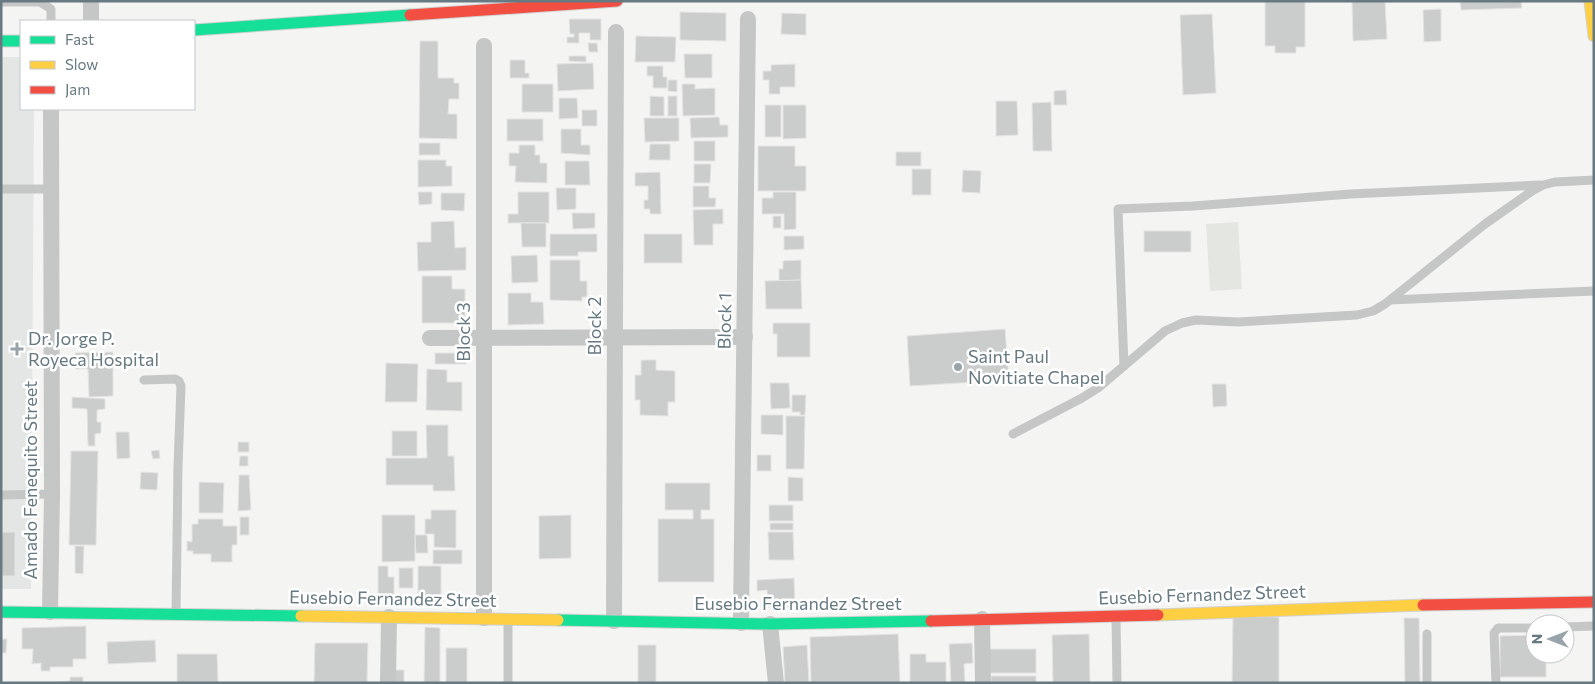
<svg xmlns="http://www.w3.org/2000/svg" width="1595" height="684" viewBox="0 0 1595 684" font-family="Commissioner,sans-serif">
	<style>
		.built { fill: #e4e6e6 }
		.green { fill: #e4e6e1 }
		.building { fill: #cbcccc; stroke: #e4e4e3 }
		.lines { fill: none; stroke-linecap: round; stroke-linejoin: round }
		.fast-casing { stroke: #d0d1d1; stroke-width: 13 }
		.slow-casing { stroke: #d0d1d1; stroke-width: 13 }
		.jam-casing { stroke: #d0d1d1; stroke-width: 13 }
		.lane { stroke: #c5c7c7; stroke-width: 9 }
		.street { stroke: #c5c7c7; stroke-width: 16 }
		.fast { stroke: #16e098; stroke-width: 11 }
		.slow { stroke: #ffcf43; stroke-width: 11 }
		.jam { stroke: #f24e42; stroke-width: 11 }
		.poi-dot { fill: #98a4a9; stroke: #fff; stroke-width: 2 }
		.labels { text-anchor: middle; stroke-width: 5; stroke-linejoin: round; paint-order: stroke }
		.street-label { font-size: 18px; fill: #677981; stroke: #fff }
		.poi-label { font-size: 18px; fill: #677981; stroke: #fff; text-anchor: start }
	</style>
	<rect width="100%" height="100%" fill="#f4f4f3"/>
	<path class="built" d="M1,57H21V109H34L31,589H1Z"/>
	<path class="green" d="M1238,222L1242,289L1210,291L1206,224Z"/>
	<g class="building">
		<path d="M1265,1H1305V47H1296V53H1275V46H1265Z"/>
		<path d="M1352,1H1385L1387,39L1353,41Z"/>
		<path d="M1460,1H1521L1522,8L1461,10Z"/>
		<path d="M1441,9V41L1424,42L1423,10Z"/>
		<path d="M680,12L726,13V41L680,40Z"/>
		<path d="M782,13L806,14V35L781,34Z"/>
		<path d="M1212,14L1216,93L1183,95L1180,15Z"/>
		<path d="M569,19H601V40H590V33H579V43H567V37H574V34H570Z"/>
		<path d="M636,36L676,37L675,62H635Z"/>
		<path d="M420,41H438V78H454V83H459V99H449L448,114H457V139L419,138Z"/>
		<path d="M588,43H597L598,52H589Z"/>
		<path d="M684,54H712V78H685Z"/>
		<path d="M569,56H586V62L569,61Z"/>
		<path d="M510,60H525V73H529V78H510Z"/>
		<path d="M593,63L594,89L558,91L557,64Z"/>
		<path d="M795,64V87H780V94H769V80H763V71H771V65Z"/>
		<path d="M647,66H663V77H667V88H653V76H647Z"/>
		<path d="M668,80H677V92L668,91Z"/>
		<rect x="522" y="84" width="31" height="28"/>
		<path d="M682,84H695V89L715,88V115L683,116Z"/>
		<path d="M1066,90L1067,105H1054V91Z"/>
		<path d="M650,96L664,97V116H650Z"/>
		<rect x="668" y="96" width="9" height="20"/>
		<path d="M559,98H577L578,118L559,119Z"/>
		<path d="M996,101H1017L1018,135L996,136Z"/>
		<path d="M1051,102L1052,151H1033L1032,103Z"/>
		<rect x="765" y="105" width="16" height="32"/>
		<path d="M783,105H806V138L783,139Z"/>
		<rect x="582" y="110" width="15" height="16"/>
		<path d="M719,117L720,125H728V137L691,138L690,118Z"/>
		<path d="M644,118H679V141L645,142Z"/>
		<rect x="507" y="119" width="36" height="22"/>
		<path d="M561,129H581V145H590V155L561,153Z"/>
		<rect x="694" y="141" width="21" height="20"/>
		<rect x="419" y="143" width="21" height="12"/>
		<path d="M650,144H670V160H649Z"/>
		<path d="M519,145H535V155H540V163H547V183L515,182L516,166H509V153H519Z"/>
		<path d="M758,146H795V166H806V191H758Z"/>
		<rect x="896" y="152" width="25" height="14"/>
		<path d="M418,160H446V166H452V186L418,187Z"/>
		<path d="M565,161H589L590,185H565Z"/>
		<path d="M694,164H711L710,183H694Z"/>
		<rect x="912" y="169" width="19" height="26"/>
		<path d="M963,170L981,171L980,193L962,192Z"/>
		<path d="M660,172L661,214H650V209H644V200H648V186H635V173Z"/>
		<path d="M693,186H709V198H716L715,207H693Z"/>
		<path d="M556,188H576V209L557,210Z"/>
		<path d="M418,192H432V204L419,205Z"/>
		<path d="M518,192H549V223H508V214H518Z"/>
		<path d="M773,192H796V229L784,230V214H762V198H773Z"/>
		<path d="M441,193H465L464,211L441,210Z"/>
		<path d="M723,209V224H713V245H694L693,210Z"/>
		<path d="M572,213H595V228L573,229Z"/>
		<rect x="773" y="216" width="8" height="12"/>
		<path d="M454,221L455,248L466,247V270L418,271L417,242H431V222Z"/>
		<path d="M521,223H546V247H522Z"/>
		<rect x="1144" y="231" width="47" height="21"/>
		<path d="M550,234H597V252H578V256H550Z"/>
		<rect x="644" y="234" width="38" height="29"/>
		<path d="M784,236H804V249L784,250Z"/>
		<path d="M537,255L538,282L512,283L511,256Z"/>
		<path d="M550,260H580V281H587V297H582V301L550,300Z"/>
		<path d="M801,260V280L779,281V269H783V261Z"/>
		<path d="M422,276H452V289H465V323H422Z"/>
		<path d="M801,280L802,309H766L765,281Z"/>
		<path d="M508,293H531V302H543L544,324L508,325Z"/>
		<path d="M773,323H810V357H777V334H773Z"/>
		<path d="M1005,329L1009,380L910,386L907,336Z"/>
		<path d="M113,352V396L89,397L88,369H75V353Z"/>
		<rect x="435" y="353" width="31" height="11"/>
		<path d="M641,360H656V370L675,371V402H668V416L640,415V400H635V375H641Z"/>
		<path d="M386,363L418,364L417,402H385Z"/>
		<path d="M427,369L447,370V382H462V411L426,410Z"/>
		<path d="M770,383H789L790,408L771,409Z"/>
		<path d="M1212,384H1226L1227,406L1213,407Z"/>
		<path d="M792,395H806L805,415H800V412H792Z"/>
		<path d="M72,397L105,399V409L97,410V422H101V433L95,434V446H88L87,409L72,408Z"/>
		<path d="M761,415H783V435L761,434Z"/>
		<path d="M786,416H805L804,469H786Z"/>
		<path d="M426,425H448V456H454L455,491H433V485H386V458H427Z"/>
		<rect x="392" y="431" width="25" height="25"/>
		<path d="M116,432H129L130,458L117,459Z"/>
		<rect x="238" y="442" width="11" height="10"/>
		<path d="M159,450L160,458L153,459L151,451Z"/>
		<path d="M71,451H98L96,545H69Z"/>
		<rect x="757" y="455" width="14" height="16"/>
		<path d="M240,456H248V466H239Z"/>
		<path d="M141,472L158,473L157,490L140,489Z"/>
		<path d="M239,475H249L251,510L238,511Z"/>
		<path d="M788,477L803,478V501H788Z"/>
		<path d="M199,482L224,483L223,513H199Z"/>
		<path d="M665,483H710V510H701V519H714V582H658V519H693V510H665Z"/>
		<rect x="769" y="505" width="24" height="16"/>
		<path d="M431,510H456V548L434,547V534H425V519H431Z"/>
		<path d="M382,515H415V561L382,562Z"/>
		<path d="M571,515V558L539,559V516Z"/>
		<rect x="240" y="517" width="9" height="18"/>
		<path d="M198,519H223V526H237V545H232V562H211V554H193V551H187V541L192,542V524H198Z"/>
		<rect x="770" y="523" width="23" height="7"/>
		<rect x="1" y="532" width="14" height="44"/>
		<path d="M768,532H793L794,560H769Z"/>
		<path d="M415,535H427L428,553H416Z"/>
		<path d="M75,546H84L83,574L75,573Z"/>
		<rect x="433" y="550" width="29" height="14"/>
		<path d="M378,566H388V577H394V595H378Z"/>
		<path d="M418,566H441V601L418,600Z"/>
		<rect x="399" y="568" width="14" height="20"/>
		<path d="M794,578L795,606L768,607L767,590L757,591V580Z"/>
		<path d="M1233,616L1279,617V683H1232Z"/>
		<path d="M1404,618H1419L1420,683H1405Z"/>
		<path d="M86,626V659H73V667H50V671H41V663L32,664L33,649H22V628Z"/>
		<path d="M425,627L440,628V683H424Z"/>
		<path d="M898,634L900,683H811L810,637Z"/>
		<path d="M1089,634L1090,683H1053L1052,635Z"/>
		<path d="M1535,635V654H1546V677H1500V636Z"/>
		<path d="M1,639H7L6,653H1Z"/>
		<path d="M155,640L156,662L108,664L107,642Z"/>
		<path d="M315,643H368L367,683H314Z"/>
		<path d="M972,643L973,663L964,664L965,683H951L949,644Z"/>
		<rect x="638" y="645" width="18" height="38"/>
		<path d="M807,645L809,683H785L783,647Z"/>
		<rect x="446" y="648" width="21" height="35"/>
		<rect x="988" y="649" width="48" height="24"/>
		<path d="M177,654H217L218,683H177Z"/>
		<path d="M910,654H926V662H946V683H910Z"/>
		<rect x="393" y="670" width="11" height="13"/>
		<rect x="991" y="676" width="45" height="7"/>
		<path d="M70,677H83V683H45L70,681Z"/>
	</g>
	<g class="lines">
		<g class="fast-casing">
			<g id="fast">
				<path d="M194,30L410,15"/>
				<path d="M1,41H21"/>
				<path d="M1,612L301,616"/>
				<path d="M558,620L770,624L931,621"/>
			</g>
		</g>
		<g class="slow-casing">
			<g id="slow">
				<path d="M1590,1L1594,36"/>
				<path d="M1158,615L1423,605"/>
				<path d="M301,616L558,620"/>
			</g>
		</g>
		<g class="jam-casing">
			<g id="jam">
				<path d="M410,15L617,1"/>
				<path d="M1423,605L1594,602"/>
				<path d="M931,621L1158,615"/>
			</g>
		</g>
		<g class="lane">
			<path d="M1,2H40L51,9V21"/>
			<path d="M1,189H50"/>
			<path d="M1390,300L1594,291"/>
			<path d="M1124,366L1118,209L1193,206L1351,194L1540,185"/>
			<path d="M144,380L175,379L179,381L181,386L178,467L176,614"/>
			<path d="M1013,434L1082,398L1098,388L1165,331L1182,323L1196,320L1238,322L1357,315L1373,311L1385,304L1485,224L1532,191L1543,185L1555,182L1594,180"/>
			<path d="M1,495L52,494"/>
			<path d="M1116,618L1117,683"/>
			<path d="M1565,627L1594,626"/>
			<path d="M508,683V621"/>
			<path d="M1427,683V634"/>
			<path d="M1496,683L1494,633L1498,628H1535"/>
		</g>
		<g class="street">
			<path d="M91,1V21"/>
			<path d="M430,338L745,337"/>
			<path d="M50,612L52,494L51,109"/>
			<path d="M484,618V46"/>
			<path d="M982,619L983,683"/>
			<path d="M614,621L616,32"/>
			<path d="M741,623L748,19"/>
			<path d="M770,624L776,683"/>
			<path d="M388,683L389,617"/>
		</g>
		<use href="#fast" class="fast"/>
		<use href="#slow" class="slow"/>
		<use href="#jam" class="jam"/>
	</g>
	<g class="poi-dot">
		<path d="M14.5 341.5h5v5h5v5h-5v5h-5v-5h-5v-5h5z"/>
		<circle cx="958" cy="367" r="5"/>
	</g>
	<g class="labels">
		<g class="street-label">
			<text transform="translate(725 321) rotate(-89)" y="6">Block 1</text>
			<text transform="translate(595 326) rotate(-90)" y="6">Block 2</text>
			<text transform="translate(464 332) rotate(-90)" y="6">Block 3</text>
			<text transform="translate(31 480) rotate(-90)" y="6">Amado Fenequito Street</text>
			<text transform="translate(1202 595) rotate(-2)" y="6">Eusebio Fernandez Street</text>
			<text transform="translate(393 599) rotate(1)" y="6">Eusebio Fernandez Street</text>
			<text x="798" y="610">Eusebio Fernandez Street</text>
		</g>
		<g class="poi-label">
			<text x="28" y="345">Dr. Jorge P.<tspan x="28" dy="21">Royeca Hospital</tspan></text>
			<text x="968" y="363">Saint Paul<tspan x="968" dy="21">Novitiate Chapel</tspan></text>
		</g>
	</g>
	<rect width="1595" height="684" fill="none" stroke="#677981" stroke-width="5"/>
	<rect x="20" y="20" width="175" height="90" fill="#ffffff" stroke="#c2c9cd"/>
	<rect x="30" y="36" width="25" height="8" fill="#16e098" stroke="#c2c9cd"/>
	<text x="65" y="45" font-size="15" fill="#677981">Fast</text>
	<rect x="30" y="61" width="25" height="8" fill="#ffcf43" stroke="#c2c9cd"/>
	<text x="65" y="70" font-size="15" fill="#677981">Slow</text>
	<rect x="30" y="86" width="25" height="8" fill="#f24e42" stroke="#c2c9cd"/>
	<text x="65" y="95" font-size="15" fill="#677981">Jam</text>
	<g transform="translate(1550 639) rotate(270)"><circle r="24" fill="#ffffff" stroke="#c2c9cd"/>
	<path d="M0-4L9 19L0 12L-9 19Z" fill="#98a4a9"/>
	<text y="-8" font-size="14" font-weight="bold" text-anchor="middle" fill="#677981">N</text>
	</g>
</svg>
